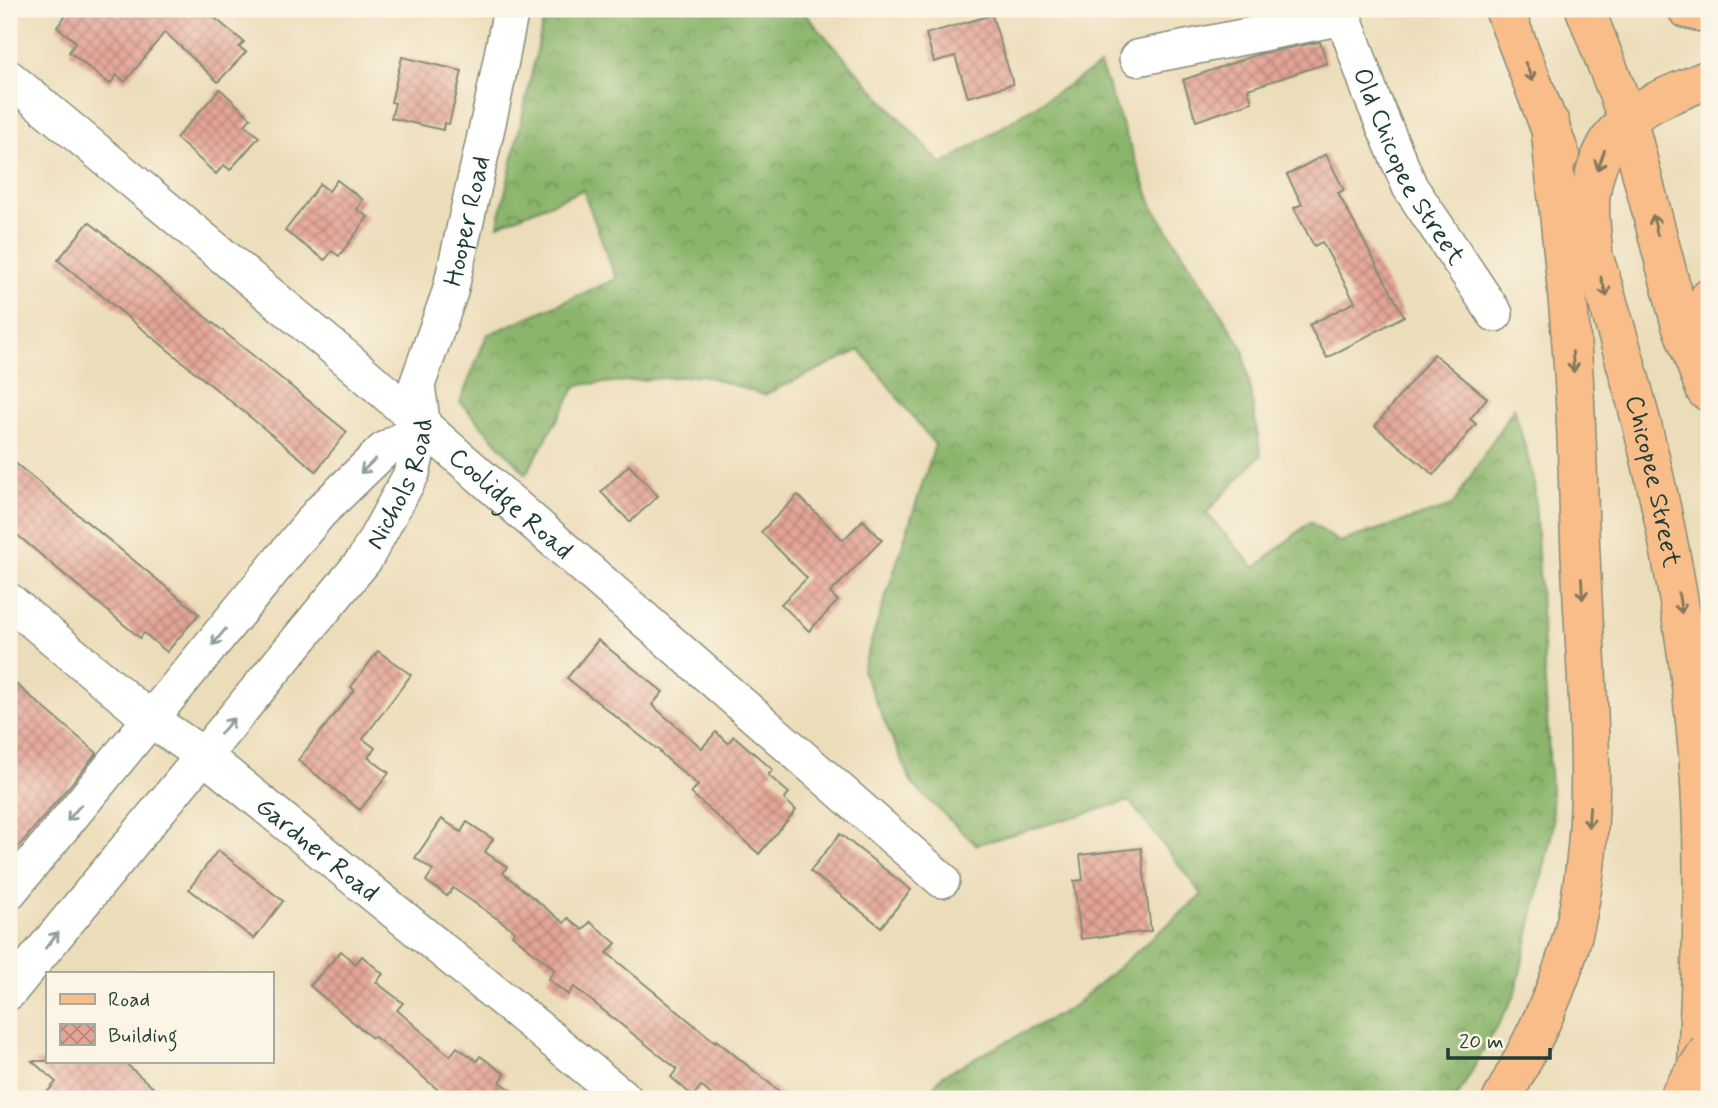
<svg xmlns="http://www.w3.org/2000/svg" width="1718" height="1108" viewBox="0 0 1718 1108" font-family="Mynerve,sans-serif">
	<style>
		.forest { fill: url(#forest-crowns); stroke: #557950; stroke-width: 2 }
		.building { fill: url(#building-cross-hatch) }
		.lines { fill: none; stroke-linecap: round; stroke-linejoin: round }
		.minor-casing { stroke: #868d77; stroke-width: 38 }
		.major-casing { stroke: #868d77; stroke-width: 41 }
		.highway-casing { stroke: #868d77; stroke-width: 41 }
		.minor { stroke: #fff; stroke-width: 35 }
		.major { stroke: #f8bd89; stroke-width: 38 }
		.highway { stroke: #f8bd89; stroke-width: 38 }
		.highway-bridge-casing { stroke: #868d77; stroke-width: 41; stroke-linecap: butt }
		.highway-bridge { stroke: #f8bd89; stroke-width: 38 }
		.oneway { stroke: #81775a }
		.oneway2 { stroke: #8f9e9a }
		.labels { text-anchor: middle; stroke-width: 6; stroke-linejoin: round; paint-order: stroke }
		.street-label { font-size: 26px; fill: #1f3d34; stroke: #fcf5e5 }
	</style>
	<defs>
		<pattern id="forest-crowns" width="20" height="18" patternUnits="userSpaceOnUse" patternTransform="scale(1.75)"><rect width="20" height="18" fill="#8bb56c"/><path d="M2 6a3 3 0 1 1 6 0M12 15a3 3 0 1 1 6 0" fill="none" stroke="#71945a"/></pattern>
		<pattern id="building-cross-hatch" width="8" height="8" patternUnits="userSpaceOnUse" patternTransform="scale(1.75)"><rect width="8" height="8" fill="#e4a497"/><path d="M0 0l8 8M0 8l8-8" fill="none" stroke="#b8877c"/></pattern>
	</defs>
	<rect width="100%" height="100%" fill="#fcf5e5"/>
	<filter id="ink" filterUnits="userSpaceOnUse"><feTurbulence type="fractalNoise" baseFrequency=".0143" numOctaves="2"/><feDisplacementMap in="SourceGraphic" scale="14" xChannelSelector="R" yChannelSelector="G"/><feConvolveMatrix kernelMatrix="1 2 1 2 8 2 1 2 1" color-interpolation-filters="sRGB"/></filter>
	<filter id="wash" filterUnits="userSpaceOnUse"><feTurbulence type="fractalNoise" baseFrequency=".00686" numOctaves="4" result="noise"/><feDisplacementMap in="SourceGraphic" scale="28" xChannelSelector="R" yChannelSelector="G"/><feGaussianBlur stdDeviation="1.57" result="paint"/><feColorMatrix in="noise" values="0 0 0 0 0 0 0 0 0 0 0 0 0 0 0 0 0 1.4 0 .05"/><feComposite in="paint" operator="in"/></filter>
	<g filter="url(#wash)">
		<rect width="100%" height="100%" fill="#ecddba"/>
		<path class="forest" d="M546,9H806L804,13L942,165L1100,65L1153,207L1243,348L1261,455L1206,513L1255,568L1310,522L1339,542L1452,506L1514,407L1534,480L1553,828L1515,995L1456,1099H922L943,1075L1071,1008L1202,895L1129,801L976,845L912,784L862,670L935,445L860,350L764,395L702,375L577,385L526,474L460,402L487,335L616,279L583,190L498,225Z"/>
		<g id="blocks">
			<g class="building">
				<path d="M71,9H204L244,42L239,47L246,52L218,82L165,32L125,82L117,75L110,84L69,52L76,42L57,27Z"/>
				<path d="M992,15L1013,84L968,97L955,56L934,62L926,34Z"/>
				<path d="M1320,42L1327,63L1248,89L1252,102L1196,121L1183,80L1259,54Z"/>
				<path d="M402,57L462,71L449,124L444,123L443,130L391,118L395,103L391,102Z"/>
				<path d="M220,89L251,118L245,125L259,137L230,170L224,165L216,174L176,138Z"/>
				<path d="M1326,154L1344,190L1338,193L1404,316L1327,358L1309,325L1355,302L1322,242L1314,246L1294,208L1302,204L1287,175Z"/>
				<path d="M337,180L363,200L357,209L368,217L339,256L332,251L325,260L285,231L320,184L329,191Z"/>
				<path d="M89,222L347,432L316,471L58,260Z"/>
				<path d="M1434,354L1487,398L1470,419L1476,424L1434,475L1375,426Z"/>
				<path d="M9,458L199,614L167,652L144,633L140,638L9,528Z"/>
				<path d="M629,465L658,496L630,522L601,492Z"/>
				<path d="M798,495L843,540L863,520L882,540L830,593L838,601L809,631L781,604L807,578L761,532Z"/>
				<path d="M598,640L663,692L652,705L702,748L716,732L728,743L734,736L773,770L768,775L789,793L784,799L796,810L759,854L691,793L698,785L660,753L661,752L567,678Z"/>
				<path d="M378,651L411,675L363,739L375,748L368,757L389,773L360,810L298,760L354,690L351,687Z"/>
				<path d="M9,678L97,753L9,858Z"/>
				<path d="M442,819L461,832L467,822L493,839L485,852L507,867L503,873L564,923L568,918L583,930L590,922L616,943L607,953L715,1042L716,1040L789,1099H716L701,1086L693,1096L671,1077L677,1069L574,987L568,995L548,979L555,970L512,935L515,931L453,888L447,896L426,881L433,870L415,858Z"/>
				<path d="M840,834L911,890L881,927L810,871Z"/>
				<path d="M1141,848L1151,931L1081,939L1074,881L1083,880L1080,855Z"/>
				<path d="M218,850L283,901L254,939L189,889Z"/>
				<path d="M341,951L355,964L362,956L383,974L376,982L403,1003L397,1010L450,1056L457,1047L477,1061L480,1056L505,1074L500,1082L524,1099H449L374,1036L372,1038L310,986Z"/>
				<path d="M32,1061H123L166,1099H41L56,1082Z"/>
			</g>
		</g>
	</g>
	<g filter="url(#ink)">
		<use href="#blocks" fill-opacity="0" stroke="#868d77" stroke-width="2"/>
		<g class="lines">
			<g class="minor-casing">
				<g id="minor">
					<path id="s1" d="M1341,9L1371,95L1410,187L1495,314"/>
					<path d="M1137,58L1343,17"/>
					<path id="s2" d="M9,78L347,359L942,880"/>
					<path id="s3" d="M9,601L151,720L203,755L625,1099"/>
					<path d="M9,892L320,512L384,450L423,427"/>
					<path id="s4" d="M9,992L365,559L412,473L423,427L417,385L450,292L494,96L511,9"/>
				</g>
			</g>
			<g class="major-casing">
				<g id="major">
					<path d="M1504,9L1560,154"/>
					<path d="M1585,9L1627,117L1680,322L1705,389"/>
					<path id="s5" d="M1582,221C1640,394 1683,571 1698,754C1707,865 1701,977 1696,1088"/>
				</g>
			</g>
			<g class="highway-casing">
				<g id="highway">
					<path d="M1687,9L1709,14"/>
					<path d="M1593,252C1592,233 1588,211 1591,192C1603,117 1647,104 1709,79"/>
					<path d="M1706,391L1705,347L1709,298"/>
					<path d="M1502,1099C1531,1044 1560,990 1574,930C1601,817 1587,701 1582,587C1578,513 1578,439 1573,366C1568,285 1557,204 1550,123"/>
				</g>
			</g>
			<use href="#minor" class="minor"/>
			<use href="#major" class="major"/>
			<use href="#highway" class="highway"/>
			<g class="highway-bridge-casing">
				<path id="highway-bridge" d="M1677,1099L1709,1050"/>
			</g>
			<use href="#highway-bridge" class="highway-bridge"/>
		</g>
		<defs><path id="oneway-shaft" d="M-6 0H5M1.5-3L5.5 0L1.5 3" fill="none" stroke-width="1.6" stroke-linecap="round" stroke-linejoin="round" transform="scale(1.75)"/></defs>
		<g class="oneway">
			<use href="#oneway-shaft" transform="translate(1529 72) rotate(68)"/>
			<use href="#oneway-shaft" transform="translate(1601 160) rotate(110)"/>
			<use href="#oneway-shaft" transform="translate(1655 225) rotate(-103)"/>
			<use href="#oneway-shaft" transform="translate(1604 287) rotate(72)"/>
			<use href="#oneway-shaft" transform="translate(1573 362) rotate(86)"/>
			<use href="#oneway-shaft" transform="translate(1582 589) rotate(87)"/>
			<use href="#oneway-shaft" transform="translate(1680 603) rotate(81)"/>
			<use href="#oneway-shaft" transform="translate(1589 817) rotate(93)"/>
		</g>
		<g class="oneway2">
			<use href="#oneway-shaft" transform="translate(368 466) rotate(136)"/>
			<use href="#oneway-shaft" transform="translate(219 637) rotate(129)"/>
			<use href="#oneway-shaft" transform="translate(227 726) rotate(-50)"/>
			<use href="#oneway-shaft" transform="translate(74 813) rotate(130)"/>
			<use href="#oneway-shaft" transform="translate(52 940) rotate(-51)"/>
		</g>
	</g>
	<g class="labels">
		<g class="street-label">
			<text dy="9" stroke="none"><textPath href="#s1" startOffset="172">Old Chicopee Street</textPath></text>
			<text dy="9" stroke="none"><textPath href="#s4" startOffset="920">Hooper Road</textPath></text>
			<text dy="9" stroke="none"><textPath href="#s5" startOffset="270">Chicopee Street</textPath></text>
			<text dy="9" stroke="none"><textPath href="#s4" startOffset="644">Nichols Road</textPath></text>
			<text dy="9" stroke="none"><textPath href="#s2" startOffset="658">Coolidge Road</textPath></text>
			<text dy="9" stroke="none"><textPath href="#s3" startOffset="396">Gardner Road</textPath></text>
		</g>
	</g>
	<rect width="1718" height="1108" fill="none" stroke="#fcf5e5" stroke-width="35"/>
	<rect x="46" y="972" width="228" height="91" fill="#fcf5e5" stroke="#a4ab9e" stroke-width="2"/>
	<rect x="60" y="994" width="35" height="10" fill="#f8bd89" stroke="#a4ab9e" stroke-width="2"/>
	<text x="108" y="1006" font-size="21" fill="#1f3d34">Road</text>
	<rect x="60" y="1024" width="35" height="21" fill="url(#building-cross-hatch)" stroke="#a4ab9e" stroke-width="2"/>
	<text x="108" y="1042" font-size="21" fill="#1f3d34">Building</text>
	<path d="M1448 1048v10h102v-10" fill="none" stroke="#1f3d34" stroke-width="3.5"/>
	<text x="1459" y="1048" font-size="21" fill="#1f3d34" stroke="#fcf5e5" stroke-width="5" paint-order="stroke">20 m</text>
</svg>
